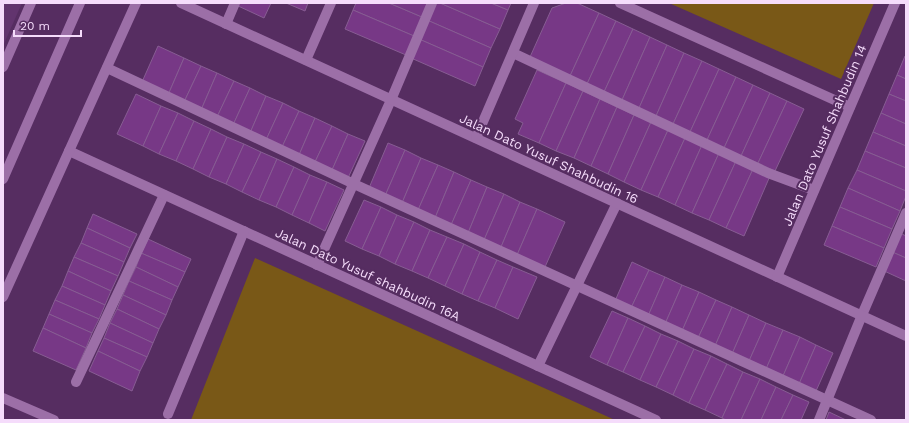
<svg xmlns="http://www.w3.org/2000/svg" width="909" height="423" viewBox="0 0 909 423" font-family="'Work Sans',sans-serif">
	<style>
		.built { fill: #62346e }
		.green { fill: #795817 }
		.building { fill: #773886; stroke: #875c93 }
		.lines { fill: none; stroke-linecap: round; stroke-linejoin: round }
		.lane { stroke: #9c6fa7; stroke-width: 10 }
		.street { stroke: #9c6fa7; stroke-width: 10 }
		.labels { text-anchor: middle; stroke-width: 4; stroke-linejoin: round; paint-order: stroke }
		.street-label { font-size: 13px; fill: #f5dcfb; stroke: #562d61 }
	</style>
	<rect width="100%" height="100%" fill="#562d61"/>
	<path class="built" d="M3,3H22L3,46Z"/>
	<g class="green">
		<path d="M669,3H874L841,79Z"/>
		<path d="M255,258L615,420H191Z"/>
	</g>
	<g class="building">
		<path d="M237,3H271L264,18L236,5Z"/>
		<path d="M286,3H308L305,11Z"/>
		<path d="M356,3H389L422,17L414,36L353,10Z"/>
		<path d="M389,3H428L422,17Z"/>
		<path d="M434,3H440L500,29L491,48L427,20Z"/>
		<path d="M440,3H491L508,10L500,29Z"/>
		<path d="M491,3H511L508,10Z"/>
		<path d="M566,3H577L599,13L570,76L530,57L552,8Z"/>
		<path d="M353,10L414,36L406,55L345,29Z"/>
		<path d="M599,13L616,21L587,84L570,76Z"/>
		<path d="M427,20L491,48L483,67L419,39Z"/>
		<path d="M616,21L633,29L604,92L587,84Z"/>
		<path d="M633,29L650,37L622,100L604,92Z"/>
		<path d="M650,37L667,45L639,108L622,100Z"/>
		<path d="M419,39L483,67L475,86L411,58Z"/>
		<path d="M667,45L684,53L656,116L639,108Z"/>
		<path d="M158,46L184,58L168,95L142,82Z"/>
		<path d="M684,53L702,61L673,124L656,116Z"/>
		<path d="M905,56L906,57V79L897,75Z"/>
		<path d="M184,58L201,66L184,102L168,95Z"/>
		<path d="M702,61L719,69L690,132L673,124Z"/>
		<path d="M201,66L217,73L201,110L184,102Z"/>
		<path d="M719,69L736,77L707,140L690,132Z"/>
		<path d="M537,70L566,83L539,143L518,134L523,123L515,119Z"/>
		<path d="M217,73L234,81L217,117L201,110Z"/>
		<path d="M897,75L906,79V101L889,94Z"/>
		<path d="M736,77L753,85L724,148L707,140Z"/>
		<path d="M234,81L250,88L233,125L217,117Z"/>
		<path d="M566,83L583,91L556,151L539,143Z"/>
		<path d="M753,85L770,93L741,156L724,148Z"/>
		<path d="M250,88L266,96L250,133L233,125Z"/>
		<path d="M583,91L600,99L574,158L556,151Z"/>
		<path d="M770,93L787,101L758,163L741,156Z"/>
		<path d="M136,94L161,106L143,146L117,134Z"/>
		<path d="M889,94L906,101V124L881,113Z"/>
		<path d="M266,96L283,103L266,140L250,133Z"/>
		<path d="M600,99L617,107L591,166L574,158Z"/>
		<path d="M787,101L804,109L775,171L758,163Z"/>
		<path d="M283,103L299,111L282,147L266,140Z"/>
		<path d="M161,106L178,113L159,154L143,146Z"/>
		<path d="M617,107L634,115L608,174L591,166Z"/>
		<path d="M299,111L315,118L299,155L282,147Z"/>
		<path d="M178,113L194,121L176,161L159,154Z"/>
		<path d="M881,113L906,124V146L873,132Z"/>
		<path d="M634,115L651,122L624,182L608,174Z"/>
		<path d="M315,118L332,126L315,162L299,155Z"/>
		<path d="M194,121L211,129L193,169L176,161Z"/>
		<path d="M651,122L668,130L641,190L624,182Z"/>
		<path d="M332,126L348,134L332,170L315,162Z"/>
		<path d="M211,129L227,137L209,177L193,169Z"/>
		<path d="M668,130L685,138L658,197L641,190Z"/>
		<path d="M873,132L906,146V168L865,151Z"/>
		<path d="M348,134L365,141L348,178L332,170Z"/>
		<path d="M227,137L244,144L226,184L209,177Z"/>
		<path d="M685,138L702,145L675,205L658,197Z"/>
		<path d="M388,143L405,150L385,196L369,188Z"/>
		<path d="M244,144L261,152L242,192L226,184Z"/>
		<path d="M702,145L719,153L692,213L675,205Z"/>
		<path d="M405,150L421,158L402,203L385,196Z"/>
		<path d="M865,151L906,168V191L857,170Z"/>
		<path d="M261,152L277,159L259,200L242,192Z"/>
		<path d="M719,153L736,161L709,220L692,213Z"/>
		<path d="M421,158L438,165L418,210L402,203Z"/>
		<path d="M277,159L294,167L276,207L259,200Z"/>
		<path d="M736,161L753,169L726,228L709,220Z"/>
		<path d="M438,165L454,172L435,218L418,210Z"/>
		<path d="M294,167L310,175L292,215L276,207Z"/>
		<path d="M753,169L770,176L744,236L726,228Z"/>
		<path d="M857,170L906,191V196L900,211L848,188Z"/>
		<path d="M454,172L471,180L451,225L435,218Z"/>
		<path d="M310,175L327,182L309,223L292,215Z"/>
		<path d="M471,180L487,187L468,233L451,225Z"/>
		<path d="M327,182L344,190L325,231L309,223Z"/>
		<path d="M487,187L504,194L484,240L468,233Z"/>
		<path d="M848,188L900,211L892,229L840,207Z"/>
		<path d="M504,194L520,202L501,247L484,240Z"/>
		<path d="M364,200L381,207L362,249L345,241Z"/>
		<path d="M520,202L537,209L517,255L501,247Z"/>
		<path d="M381,207L397,215L379,256L362,249Z"/>
		<path d="M840,207L892,229L884,248L832,226Z"/>
		<path d="M537,209L565,222L545,267L517,255Z"/>
		<path d="M93,214L137,234L130,248L87,228Z"/>
		<path d="M397,215L414,222L395,264L379,256Z"/>
		<path d="M414,222L430,230L412,271L395,264Z"/>
		<path d="M832,226L884,248L876,267L824,245Z"/>
		<path d="M87,228L130,248L124,262L81,243Z"/>
		<path d="M430,230L447,237L428,278L412,271Z"/>
		<path d="M898,232L906,236V258L890,251Z"/>
		<path d="M447,237L464,244L445,286L428,278Z"/>
		<path d="M148,239L191,259L185,272L141,253Z"/>
		<path d="M81,243L124,262L118,276L74,257Z"/>
		<path d="M464,244L480,252L462,294L445,286Z"/>
		<path d="M890,251L906,258V281L882,270Z"/>
		<path d="M480,252L497,260L478,301L462,294Z"/>
		<path d="M141,253L185,272L178,287L136,267Z"/>
		<path d="M74,257L118,276L111,291L68,271Z"/>
		<path d="M497,260L513,267L495,308L478,301Z"/>
		<path d="M632,262L649,270L631,308L615,301Z"/>
		<path d="M136,267L178,287L172,300L129,281Z"/>
		<path d="M513,267L537,277L518,319L495,308Z"/>
		<path d="M649,270L665,277L648,316L631,308Z"/>
		<path d="M68,271L111,291L105,305L62,286Z"/>
		<path d="M665,277L682,285L665,324L648,316Z"/>
		<path d="M129,281L172,300L166,315L123,295Z"/>
		<path d="M682,285L699,292L682,331L665,324Z"/>
		<path d="M62,286L105,305L99,319L55,300Z"/>
		<path d="M699,292L716,300L698,338L682,331Z"/>
		<path d="M123,295L166,315L159,329L117,309Z"/>
		<path d="M55,300L99,319L92,333L49,314Z"/>
		<path d="M716,300L732,307L715,346L698,338Z"/>
		<path d="M732,307L749,315L732,354L715,346Z"/>
		<path d="M117,309L159,329L153,343L110,323Z"/>
		<path d="M612,311L628,318L607,365L590,357Z"/>
		<path d="M49,314L92,333L86,348L43,328Z"/>
		<path d="M749,315L766,323L749,361L732,354Z"/>
		<path d="M628,318L645,326L623,372L607,365Z"/>
		<path d="M110,323L153,343L147,357L104,338Z"/>
		<path d="M766,323L783,330L766,369L749,361Z"/>
		<path d="M645,326L661,334L640,380L623,372Z"/>
		<path d="M43,328L86,348L76,370L33,351Z"/>
		<path d="M783,330L800,337L783,376L766,369Z"/>
		<path d="M661,334L678,341L656,387L640,380Z"/>
		<path d="M800,337L816,345L799,384L783,376Z"/>
		<path d="M104,338L147,357L140,371L98,351Z"/>
		<path d="M678,341L694,349L673,395L656,387Z"/>
		<path d="M816,345L833,353L816,391L799,384Z"/>
		<path d="M694,349L711,356L689,403L673,395Z"/>
		<path d="M98,351L140,371L132,391L89,371Z"/>
		<path d="M711,356L727,364L705,410L689,403Z"/>
		<path d="M727,364L743,372L722,418L705,410Z"/>
		<path d="M743,372L760,379L741,420H726L722,418Z"/>
		<path d="M760,379L776,387L761,420H741Z"/>
		<path d="M776,387L793,395L781,420H761Z"/>
		<path d="M793,395L809,402L801,420H781Z"/>
		<path d="M829,412L846,420H826Z"/>
	</g>
	<g class="lines">
		<g class="lane">
			<path d="M226,24L235,3"/>
			<path d="M513,53L768,173L814,190"/>
			<path d="M107,68L354,184L871,420"/>
			<path d="M317,265L391,100L432,3"/>
			<path d="M538,366L617,203"/>
			<path d="M76,382L164,195"/>
			<path d="M819,420L862,315L906,213"/>
		</g>
		<g class="street">
			<path d="M181,3L906,336"/>
			<path d="M620,3L850,107"/>
			<path d="M306,60L331,3"/>
			<path d="M3,67L31,3"/>
			<path d="M476,138L534,3"/>
			<path d="M69,151L656,420"/>
			<path d="M3,179L80,3"/>
			<path d="M777,277L895,3"/>
			<path d="M3,297L136,3"/>
			<path d="M3,398L54,420"/>
			<path d="M168,414L244,231"/>
		</g>
	</g>
	<g class="labels">
		<g class="street-label">
			<text transform="translate(824 135) rotate(-67)" y="5">Jalan Dato Yusuf Shahbudin 14</text>
			<text transform="translate(549 158) rotate(25)" y="5">Jalan Dato Yusuf Shahbudin 16</text>
			<text transform="translate(368 274) rotate(25)" y="5">Jalan Dato Yusuf shahbudin 16A</text>
		</g>
	</g>
	<rect width="909" height="423" fill="none" stroke="#f5dcfb" stroke-width="8"/>
	<path d="M14 30v6h67v-6" fill="none" stroke="#f5dcfb" stroke-width="2"/>
	<text x="20" y="30" font-size="12" fill="#f5dcfb" stroke="#562d61" stroke-width="3" paint-order="stroke">20 m</text>
</svg>
